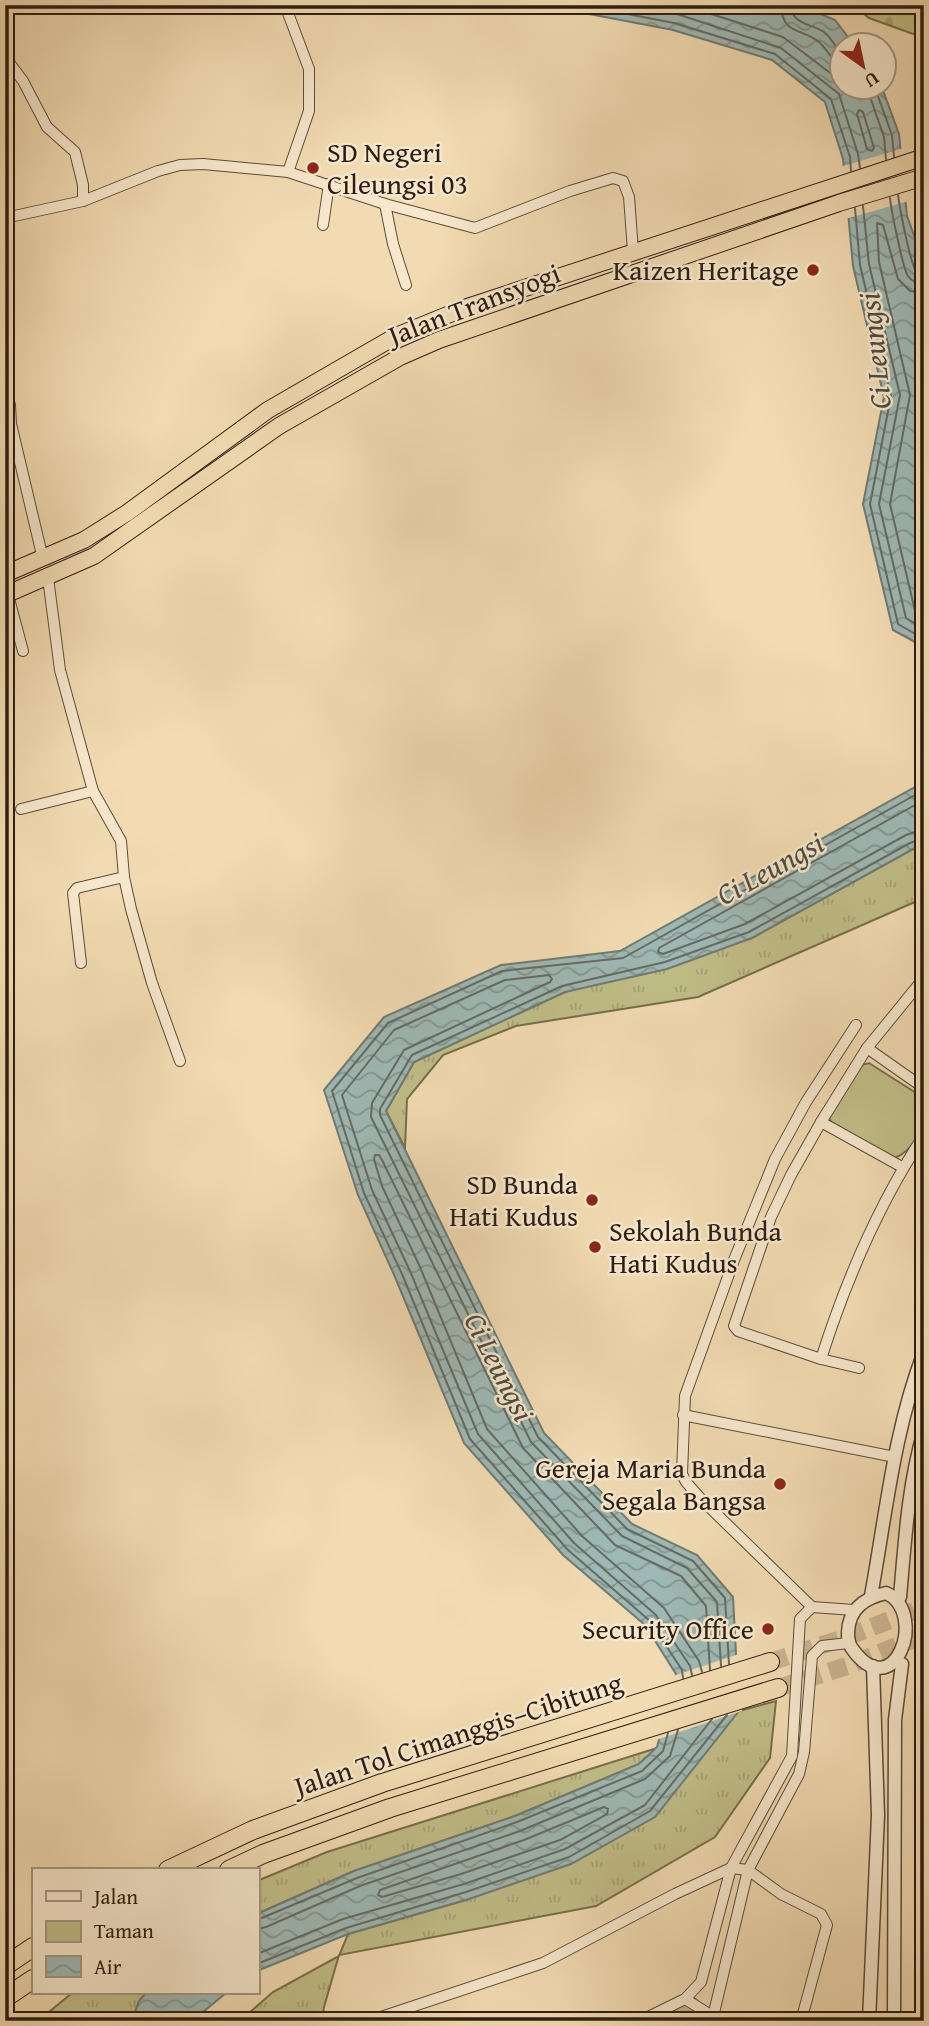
<svg xmlns="http://www.w3.org/2000/svg" width="929" height="2026" viewBox="0 0 929 2026" font-family="'Gentium Book Plus',serif">
	<style>
		.grass { fill: url(#grass-tufts); stroke: #776e4c; stroke-width: 2 }
		.cemetery { fill: url(#cemetery-stones); stroke: #776e4c; stroke-width: 2 }
		.green { fill: #c1be88; stroke: #776e4c; stroke-width: 2 }
		.water { fill: url(#water-waves); stroke: #717b73; stroke-width: 2 }
		.pier { fill: #f2dbb2 }
		.lines { fill: none; stroke-linecap: round; stroke-linejoin: round }
		.shore { stroke: #666b63; stroke-width: 2 }
		.motorway-tunnel { stroke: #cbb592; stroke-width: 18; stroke-dasharray: 18 9; stroke-linecap: butt }
		.minor-casing { stroke: #5e4c39; stroke-width: 12 }
		.tertiary-casing { stroke: #5e4c39; stroke-width: 15 }
		.trunk-casing { stroke: #2d1d11; stroke-width: 18 }
		.motorway-casing { stroke: #2d1d11; stroke-width: 20 }
		.minor { stroke: #f7e8cd; stroke-width: 10 }
		.tertiary { stroke: #f7e8cd; stroke-width: 12 }
		.trunk { stroke: #f2dbb2; stroke-width: 16 }
		.motorway { stroke: #f2dbb2; stroke-width: 18 }
		.poi-dot { fill: #8f2418; stroke: #f7e8cd; stroke-width: 2.5 }
		.labels { text-anchor: middle; stroke-width: 5; stroke-linejoin: round; paint-order: stroke }
		.poi-label { font-size: 28px; fill: #2d1d11; stroke: #f7e8cd; text-anchor: end }
		.street-label { font-size: 28px; fill: #2d1d11; stroke: #f7e8cd }
		.water-label { font-size: 30px; font-style: italic; fill: #4f4c42; stroke: #f7e8cd }
	</style>
	<defs>
		<pattern id="grass-tufts" width="24" height="20" patternUnits="userSpaceOnUse" patternTransform="scale(1.75)"><rect width="24" height="20" fill="#c1be88"/><path d="M3 7l-1-3M5 7V3M7 7l1-3M15 17l-1-3M17 17v-4M19 17l1-3" fill="none" stroke="#a6a374"/></pattern>
		<pattern id="cemetery-stones" width="16" height="16" patternUnits="userSpaceOnUse" patternTransform="scale(1.75)"><rect width="16" height="16" fill="#c1be88"/><path d="M2 7V4a2 2 0 0 1 4 0v3zM10 15v-3a2 2 0 0 1 4 0v3z" fill="#a6a374"/></pattern>
		<pattern id="water-waves" width="16" height="10" patternUnits="userSpaceOnUse" patternTransform="scale(1.75)"><rect width="16" height="10" fill="#9eb9b5"/><path d="M0 5q4-4 8 0t8 0" fill="none" stroke="#819692"/></pattern>
	</defs>
	<rect width="100%" height="100%" fill="#f2dbb2"/>
	<filter id="stains"><feTurbulence type="fractalNoise" baseFrequency=".00286" numOctaves="4"/><feColorMatrix values="0 0 0 0 .2 0 0 0 0 .09 0 0 0 0 .02 0 0 0 .5 -.17"/></filter>
	<radialGradient id="worn" r=".72"><stop offset=".6" stop-color="#630" stop-opacity="0"/><stop offset="1" stop-color="#630" stop-opacity=".3"/></radialGradient>
	<g class="grass">
		<path d="M924,843V898L698,997L516,1026L443,1055L407,1099L405,1148L386,1111L414,1062L565,992L752,938Z"/>
		<path d="M776,1701L770,1758L715,1837L596,1906L339,1955L324,2007L322,2021H240L273,1992L339,1956L348,1934L469,1899L739,1711Z"/>
		<path d="M657,1748L639,1764L515,1816L354,1871L257,1914V1881L327,1852Z"/>
		<path d="M72,1993H146L139,2001L132,2021H38Z"/>
	</g>
	<path class="cemetery" d="M853,5H924V34L916,35L869,18Z"/>
	<g class="green">
		<path d="M869,1063L924,1098C924,1106 925,1114 924,1122C922,1135 905,1158 891,1158L834,1125L829,1119L830,1111L862,1065Z"/>
		<path d="M693,1997L706,2008L703,2021H652Z"/>
	</g>
	<g class="water">
		<path d="M542,5H800L835,20L854,45L842,46V88H881L884,93L899,134L907,216L916,241L924,286V647L893,630L863,504L884,397L853,266L843,159L825,102L772,60L673,30Z"/>
		<path d="M924,782V843L752,938L667,969L565,992L414,1062L386,1111L544,1433L632,1524L697,1555L733,1597L739,1711L655,1817L571,1864L469,1899L348,1934L257,1971V1914L354,1871L515,1816L639,1764L657,1747L676,1674L645,1625L563,1555L464,1443L395,1277L358,1195L324,1090L384,1017L501,965L620,951Z"/>
		<path d="M146,1993H226L192,2021H132L139,2001Z"/>
	</g>
	<g class="pier">
		<path d="M904,148L907,173L843,191L840,167Z"/>
		<path d="M907,176L909,201L845,219L843,194Z"/>
		<path d="M739,1654L742,1711L656,1740L673,1676Z"/>
	</g>
	<g class="lines">
		<g class="shore">
			<path d="M581,5L674,23L775,54L831,99L850,157L851,171"/>
			<path d="M628,5L677,14L781,48L839,94L858,154L860,168"/>
			<path d="M683,5L783,37L842,82"/>
			<path d="M781,5C782,35 802,28 819,42C828,50 832,61 842,68"/>
			<path d="M791,5C792,25 810,23 824,32C831,37 836,48 842,55"/>
			<path d="M867,88L884,137L886,159"/>
			<path d="M875,88L892,135L894,157"/>
			<path d="M859,110L863,112L874,148L872,151L867,149L857,114Z"/>
			<path d="M898,195C900,209 910,264 917,273L924,274"/>
			<path d="M890,198C891,209 903,269 908,276C912,282 917,283 924,283"/>
			<path d="M863,206L869,264L900,395L879,504L906,618L924,629"/>
			<path d="M855,208L860,265L891,396L870,504L898,624L924,639"/>
			<path d="M924,293L910,291L898,279L883,225L877,223L879,262L910,395L890,504L915,611L924,617"/>
			<path d="M924,800L659,948L658,952L663,954L745,924L906,835L924,829"/>
			<path d="M729,1664L725,1598L693,1561L627,1529L538,1437L380,1115V1109L412,1055L562,986L665,962L749,932L910,843L924,838"/>
			<path d="M702,1672L699,1661L664,1608L582,1536L487,1429L420,1267L382,1186L374,1159L375,1155H379L382,1160L523,1448L615,1545L681,1576L706,1606L710,1670"/>
			<path d="M692,1675L690,1666L656,1615L574,1543L478,1434L410,1271L372,1190L342,1095L394,1030L505,980L549,975L552,979L550,982L404,1050L372,1103L371,1117L531,1442L622,1536L687,1568L717,1602L721,1666"/>
			<path d="M683,1678L682,1670L650,1621L568,1550L470,1439L402,1274L364,1193L332,1091L388,1023L502,971L623,958L924,790"/>
			<path d="M604,1807L608,1809L607,1814L560,1840L461,1874L382,1897L378,1895L380,1890L524,1840Z"/>
			<path d="M257,1920L357,1878L517,1822L642,1771L663,1751L668,1733"/>
			<path d="M257,1929L266,1927L360,1886L520,1831L645,1779L670,1756L678,1730"/>
			<path d="M257,1954L343,1919L464,1884L565,1849L645,1805L712,1719"/>
			<path d="M257,1964L346,1928L466,1892L569,1857L650,1811L727,1715"/>
		</g>
		<g class="motorway-tunnel">
			<path d="M770,1662L841,1639L924,1607"/>
			<path d="M778,1688L850,1665L924,1635"/>
		</g>
		<g class="minor-casing">
			<g id="minor">
				<path d="M285,5L309,69V111L288,172"/>
				<path d="M5,57L23,81L47,127L75,152L83,185V201"/>
				<path d="M385,204L393,244L406,285"/>
				<path d="M5,218L83,201L158,171L180,165L203,164L288,172L385,204L475,228L570,191L613,178L623,181L629,197L633,251"/>
				<path d="M323,225L329,184"/>
				<path d="M5,394L10,405L11,424L43,559"/>
				<path d="M48,578L60,670L93,791L121,841L124,877L131,909L152,983L180,1061"/>
				<path d="M8,595L23,651"/>
				<path d="M21,809L93,791"/>
				<path d="M81,963L73,893L77,888L124,877"/>
				<path d="M867,1048L924,1088"/>
				<path d="M821,1122L902,1167"/>
				<path d="M821,1359C846,1280 878,1205 924,1135"/>
				<path d="M859,1368L821,1359L738,1331L734,1326L771,1217L791,1175L821,1122L867,1048L924,978"/>
				<path d="M683,1415L895,1457"/>
				<path d="M854,1610L812,1607L701,1499L686,1482L682,1474L685,1396L734,1260L775,1159L806,1102L856,1025"/>
				<path d="M685,1999L714,2017"/>
				<path d="M369,2021L543,1963L675,1894L731,1868L748,1870L781,1894L821,1914L827,1925L801,2021"/>
				<path d="M640,2021L685,1999L701,1982L731,1868L792,1756L800,1619L812,1607"/>
				<path d="M712,2021L748,1870L799,1774L804,1752L812,1656L822,1646L848,1643"/>
			</g>
		</g>
		<g class="tertiary-casing">
			<g id="tertiary">
				<path d="M886,1593C929,1612 894,1710 851,1647C848,1642 848,1638 848,1632C849,1608 865,1598 886,1593Z"/>
				<path d="M871,1596C886,1514 894,1430 924,1352"/>
				<path d="M900,1597C905,1541 908,1485 924,1431"/>
				<path d="M869,2021L878,1815L873,1666"/>
				<path d="M894,2021L895,1720L902,1664"/>
			</g>
		</g>
		<g class="trunk-casing">
			<g id="trunk">
				<path d="M5,574L84,540L127,513L268,410L396,336L467,307L924,157"/>
				<path d="M5,595L94,556L279,426L400,357L439,340L839,203L924,177"/>
			</g>
		</g>
		<g class="motorway-casing">
			<g id="motorway">
				<path d="M168,1870L253,1830L382,1783L770,1662"/>
				<path d="M229,1870L263,1854L390,1808L778,1688"/>
				<path d="M5,1966L33,1947"/>
				<path d="M5,1998L33,1979"/>
			</g>
		</g>
		<use href="#minor" class="minor"/>
		<use href="#tertiary" class="tertiary"/>
		<use href="#trunk" class="trunk"/>
		<use href="#motorway" class="motorway"/>
	</g>
	<g class="poi-dot">
		<circle cx="313" cy="168" r="7"/>
		<circle cx="813" cy="270" r="7"/>
		<circle cx="592" cy="1200" r="7"/>
		<circle cx="595" cy="1247" r="7"/>
		<circle cx="780" cy="1484" r="7"/>
		<circle cx="768" cy="1629" r="7"/>
	</g>
	<g class="labels">
		<g class="poi-label">
			<text x="327" y="162" text-anchor="start">SD Negeri<tspan x="327" dy="32">Cileungsi 03</tspan></text>
			<text x="799" y="280">Kaizen Heritage</text>
			<text x="578" y="1194">SD Bunda<tspan x="578" dy="32">Hati Kudus</tspan></text>
			<text x="609" y="1241" text-anchor="start">Sekolah Bunda<tspan x="609" dy="32">Hati Kudus</tspan></text>
			<text x="766" y="1478">Gereja Maria Bunda<tspan x="766" dy="32">Segala Bangsa</tspan></text>
			<text x="754" y="1639">Security Office</text>
		</g>
		<g class="street-label">
			<text transform="translate(474 304) rotate(-21)" y="10">Jalan Transyogi</text>
			<text transform="translate(458 1734) rotate(-18)" y="10">Jalan Tol Cimanggis–Cibitung</text>
		</g>
		<g class="water-label">
			<text transform="translate(875 351) rotate(-96)" y="10">Ci Leungsi</text>
			<text transform="translate(770 869) rotate(-29)" y="10">Ci Leungsi</text>
			<text transform="translate(499 1367) rotate(63)" y="10">Ci Leungsi</text>
		</g>
	</g>
	<rect width="929" height="2026" fill="none" stroke="#f2dbb2" stroke-width="28"/>
	<rect x="7" y="7" width="915" height="2012" fill="none" stroke="#2d1d11" stroke-width="3.5"/>
	<rect x="14" y="14" width="901" height="1998" fill="none" stroke="#2d1d11" stroke-width="2"/>
	<rect x="32" y="1868" width="228" height="126" fill="#f7e8cd" stroke="#a69782" stroke-width="2"/>
	<rect x="46" y="1891" width="35" height="10" fill="#f7e8cd" stroke="#a69782" stroke-width="2"/>
	<text x="94" y="1904" font-size="21" fill="#2d1d11">Jalan</text>
	<rect x="46" y="1921" width="35" height="21" fill="#c1be88" stroke="#a69782" stroke-width="2"/>
	<text x="94" y="1938" font-size="21" fill="#2d1d11">Taman</text>
	<rect x="46" y="1956" width="35" height="21" fill="url(#water-waves)" stroke="#a69782" stroke-width="2"/>
	<text x="94" y="1974" font-size="21" fill="#2d1d11">Air</text>
	<g transform="translate(863 66) rotate(147)"><circle r="33" fill="#f7e8cd" stroke="#a69782" stroke-width="2"/>
	<path d="M0-5L12 26L0 18L-12 26Z" fill="#8f2418"/>
	<text y="-10" font-size="19" font-weight="bold" text-anchor="middle" fill="#2d1d11">U</text>
	</g>
	<rect width="100%" height="100%" filter="url(#stains)"/>
	<rect width="100%" height="100%" fill="url(#worn)"/>
</svg>
